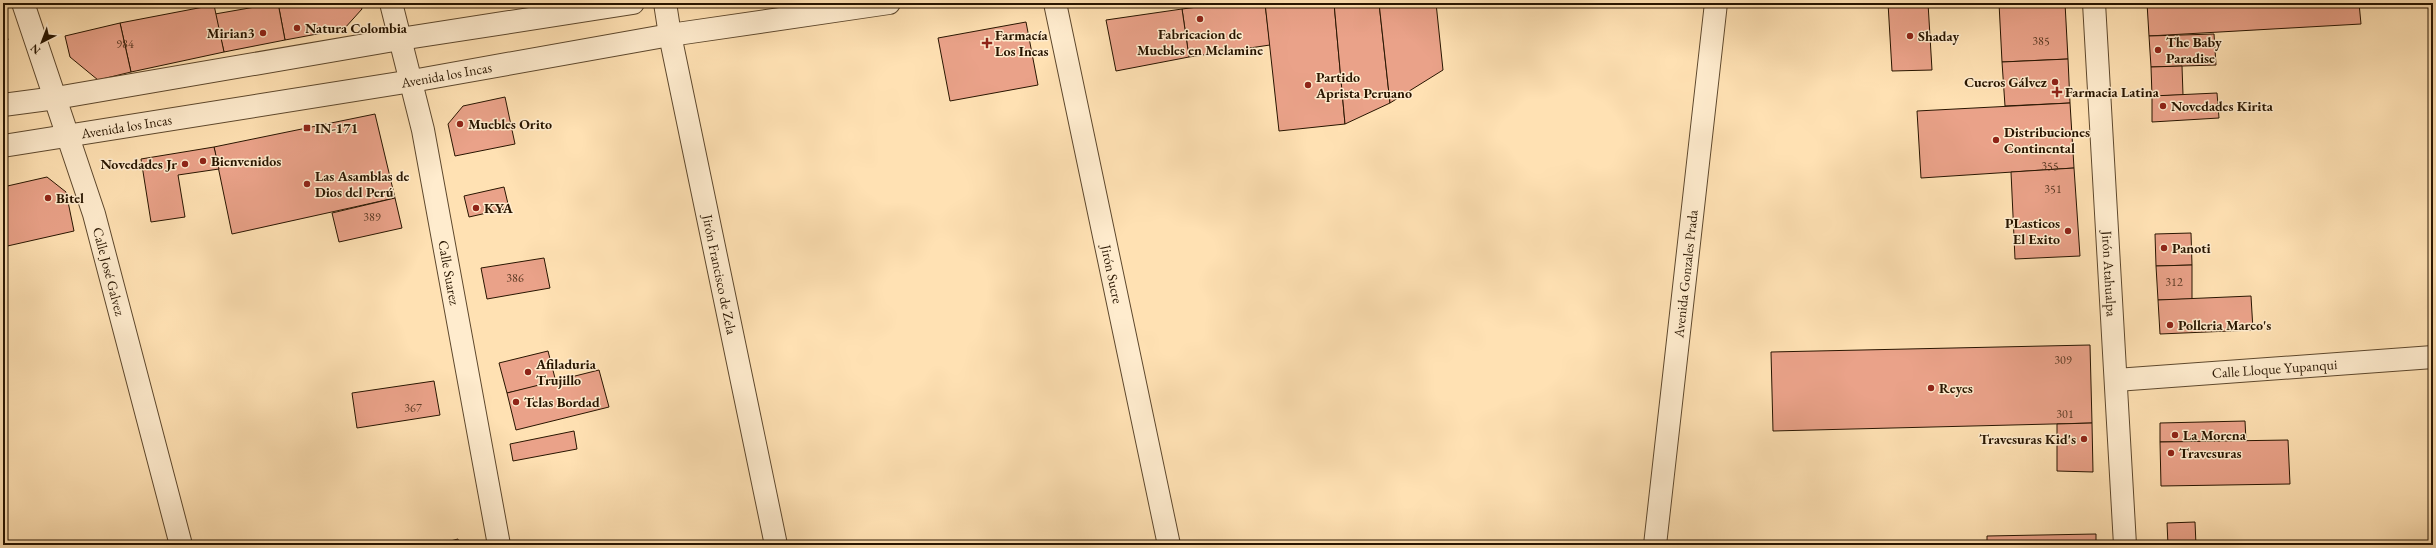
<svg xmlns="http://www.w3.org/2000/svg" width="2436" height="548" viewBox="0 0 2436 548" font-family="'EB Garamond',serif">
	<style>
		.building { fill: #eaa289; stroke: #281500 }
		.lines { fill: none; stroke-linecap: round; stroke-linejoin: round }
		.minor-casing { stroke: #5e482d; stroke-width: 24 }
		.minor { stroke: #ffecce; stroke-width: 22 }
		.poi-dot { fill: #8f2418; stroke: #ffecce; stroke-width: 1.5 }
		.labels { text-anchor: middle; stroke-width: 3; stroke-linejoin: round; paint-order: stroke }
		.number-label { font-size: 12px; fill: #583822 }
		.poi-label { font-size: 14px; font-weight: bold; fill: #281500; stroke: #ffecce; text-anchor: start }
		.street-label { font-size: 14px; fill: #281500; stroke: #ffecce }
	</style>
	<rect width="100%" height="100%" fill="#ffe1b3"/>
	<filter id="stains"><feTurbulence type="fractalNoise" baseFrequency=".005" numOctaves="4"/><feColorMatrix values="0 0 0 0 .2 0 0 0 0 .09 0 0 0 0 .02 0 0 0 .5 -.17"/></filter>
	<radialGradient id="worn" r=".72"><stop offset=".6" stop-color="#630" stop-opacity="0"/><stop offset="1" stop-color="#630" stop-opacity=".3"/></radialGradient>
	<g class="building">
		<path d="M278,3H360L362,9L344,29L285,40Z"/>
		<path d="M278,3L285,40L224,52L215,14Z"/>
		<path d="M1229,3H1265L1270,45L1189,57L1182,9Z"/>
		<path d="M1265,3H1334L1345,124L1279,131Z"/>
		<path d="M1334,3H1379L1390,103L1345,124Z"/>
		<path d="M1379,3H1436L1443,70L1390,103Z"/>
		<path d="M1888,3H1928L1932,70L1892,71Z"/>
		<path d="M1999,3H2065L2068,59L2002,62Z"/>
		<path d="M2147,3H2359L2361,24L2149,36Z"/>
		<path d="M214,5L224,52L131,72L120,23Z"/>
		<path d="M1182,9L1189,57L1116,71L1106,20Z"/>
		<path d="M3,18L8,40L3,41Z"/>
		<path d="M1026,22L1038,85L950,101L938,38Z"/>
		<path d="M120,23L131,72L98,80L70,57L65,36Z"/>
		<path d="M2214,34L2216,65L2151,67L2149,36Z"/>
		<path d="M2068,59L2070,103L2005,106L2002,62Z"/>
		<path d="M2182,66L2183,95L2152,96L2151,67Z"/>
		<path d="M2217,93L2219,118L2152,122V96Z"/>
		<path d="M505,97L515,144L455,156L448,124L463,106Z"/>
		<path d="M2070,103L2074,168L1921,178L1917,111Z"/>
		<path d="M375,114L395,198L232,234L214,147Z"/>
		<path d="M214,147L219,169L178,175L185,217L151,222L141,159Z"/>
		<path d="M2074,168L2080,256L2015,259L2011,172Z"/>
		<path d="M47,177L66,192L74,231L3,247V187Z"/>
		<path d="M504,187L509,208L469,217L464,196Z"/>
		<path d="M395,198L402,228L339,242L332,213Z"/>
		<path d="M2191,233L2192,265L2156,266L2155,234Z"/>
		<path d="M544,258L550,288L487,299L481,268Z"/>
		<path d="M2192,265V299L2158,300L2156,266Z"/>
		<path d="M2251,296L2253,330L2160,334L2158,300Z"/>
		<path d="M2090,345L2092,423L1773,431L1771,352Z"/>
		<path d="M548,351L556,382L507,393L499,363Z"/>
		<path d="M599,370L609,407L516,430L507,393Z"/>
		<path d="M434,381L440,415L357,428L352,393Z"/>
		<path d="M2245,421L2246,441L2160,442V423Z"/>
		<path d="M2092,423L2093,472L2057,471V424Z"/>
		<path d="M574,431L577,449L513,461L510,444Z"/>
		<path d="M2288,440L2290,484L2161,486L2160,442Z"/>
		<path d="M2195,522L2196,545H2168L2167,523Z"/>
		<path d="M2096,534V545H1987V536Z"/>
		<path d="M458,539L459,545H435Z"/>
	</g>
	<g class="lines">
		<g class="minor-casing">
			<g id="minor">
				<path id="s1" d="M23,3L94,214L181,545"/>
				<path id="s2" d="M391,3L423,130L499,545"/>
				<path id="s3" d="M665,3L670,35L776,545"/>
				<path id="s4" d="M1055,3L1169,545"/>
				<path id="s5" d="M2094,3L2125,545"/>
				<path d="M3,105L56,98L400,39L633,3"/>
				<path id="s6" d="M3,146L412,81L670,35L889,3"/>
				<path id="s7" d="M2116,380L2433,357"/>
				<path id="s8" d="M1655,545L1716,3"/>
			</g>
		</g>
		<use href="#minor" class="minor"/>
	</g>
	<g class="poi-dot">
		<circle cx="1200" cy="19" r="4"/>
		<circle cx="297" cy="28" r="4"/>
		<circle cx="263" cy="33" r="4"/>
		<circle cx="1910" cy="36" r="4"/>
		<path d="M985 37h4v4h4v4h-4v4h-4v-4h-4v-4h4z"/>
		<circle cx="2158" cy="50" r="4"/>
		<circle cx="2055" cy="82" r="4"/>
		<circle cx="1308" cy="85" r="4"/>
		<path d="M2055 86h4v4h4v4h-4v4h-4v-4h-4v-4h4z"/>
		<circle cx="2163" cy="106" r="4"/>
		<circle cx="460" cy="124" r="4"/>
		<rect x="303" y="124" width="8" height="8" rx="2"/>
		<circle cx="1996" cy="140" r="4"/>
		<circle cx="203" cy="161" r="4"/>
		<circle cx="185" cy="164" r="4"/>
		<circle cx="307" cy="184" r="4"/>
		<circle cx="48" cy="198" r="4"/>
		<circle cx="476" cy="208" r="4"/>
		<circle cx="2068" cy="231" r="4"/>
		<circle cx="2164" cy="248" r="4"/>
		<circle cx="2170" cy="325" r="4"/>
		<circle cx="528" cy="372" r="4"/>
		<circle cx="1931" cy="388" r="4"/>
		<circle cx="516" cy="402" r="4"/>
		<circle cx="2175" cy="435" r="4"/>
		<circle cx="2084" cy="439" r="4"/>
		<circle cx="2171" cy="453" r="4"/>
	</g>
	<g class="labels">
		<g class="number-label">
			<text x="2041" y="45">385</text>
			<text x="125" y="48">984</text>
			<text x="2050" y="170">355</text>
			<text x="2053" y="193">351</text>
			<text x="372" y="221">389</text>
			<text x="515" y="282">386</text>
			<text x="2174" y="286">312</text>
			<text x="2063" y="364">309</text>
			<text x="413" y="412">367</text>
			<text x="2065" y="418">301</text>
		</g>
		<g class="poi-label">
			<text x="305" y="33">Natura Colombia</text>
			<text x="255" y="38" text-anchor="end">Mirian3</text>
			<text x="1200" y="39" text-anchor="middle">Fabricacion de<tspan x="1200" dy="16">Muebles en Melamine</tspan></text>
			<text x="995" y="40">Farmacía<tspan x="995" dy="16">Los Incas</tspan></text>
			<text x="1918" y="41">Shaday</text>
			<text x="2166" y="47">The Baby<tspan x="2166" dy="16">Paradise</tspan></text>
			<text x="1316" y="82">Partido<tspan x="1316" dy="16">Aprista Peruano</tspan></text>
			<text x="2047" y="87" text-anchor="end">Cueros Gálvez</text>
			<text x="2065" y="97">Farmacia Latina</text>
			<text x="2171" y="111">Novedades Kirita</text>
			<text x="468" y="129">Muebles Orito</text>
			<text x="315" y="133">IN-171</text>
			<text x="2004" y="137">Distribuciones<tspan x="2004" dy="16">Continental</tspan></text>
			<text x="211" y="166">Bienvenidos</text>
			<text x="177" y="169" text-anchor="end">Novedades Jr</text>
			<text x="315" y="181">Las Asamblas de<tspan x="315" dy="16">Dios del Perú</tspan></text>
			<text x="56" y="203">Bitel</text>
			<text x="484" y="213">KYA</text>
			<text x="2060" y="228" text-anchor="end">PLasticos<tspan x="2060" dy="16">El Exito</tspan></text>
			<text x="2172" y="253">Panoti</text>
			<text x="2178" y="330">Polleria Marco's</text>
			<text x="536" y="369">Afiladuria<tspan x="536" dy="16">Trujillo</tspan></text>
			<text x="1939" y="393">Reyes</text>
			<text x="524" y="407">Telas Bordad</text>
			<text x="2183" y="440">La Morena</text>
			<text x="2076" y="444" text-anchor="end">Travesuras Kid's</text>
			<text x="2179" y="458">Travesuras</text>
		</g>
		<g class="street-label">
			<text dy="5" stroke="none"><textPath href="#s6" startOffset="449">Avenida los Incas</textPath></text>
			<text dy="5" stroke="none"><textPath href="#s6" startOffset="125">Avenida los Incas</textPath></text>
			<text dy="5" stroke="none"><textPath href="#s1" startOffset="282">Calle José Galvez</textPath></text>
			<text dy="5" stroke="none"><textPath href="#s2" startOffset="276">Calle Suarez</textPath></text>
			<text dy="5" stroke="none"><textPath href="#s3" startOffset="277">Jirón Francisco de Zela</textPath></text>
			<text dy="5" stroke="none"><textPath href="#s4" startOffset="277">Jirón Sucre</textPath></text>
			<text dy="5" stroke="none"><textPath href="#s8" startOffset="273">Avenida Gonzales Prada</textPath></text>
			<text dy="5" stroke="none"><textPath href="#s5" startOffset="271">Jirón Atahualpa</textPath></text>
			<text dy="5" stroke="none"><textPath href="#s7" startOffset="159">Calle Lloque Yupanqui</textPath></text>
		</g>
	</g>
	<rect width="2436" height="548" fill="none" stroke="#ffe1b3" stroke-width="16"/>
	<rect x="4" y="4" width="2428" height="540" fill="none" stroke="#281500" stroke-width="2"/>
	<rect x="8" y="8" width="2420" height="532" fill="none" stroke="#281500"/>
	<g transform="translate(42 42) rotate(222)" stroke="#ffecce" stroke-width="3" paint-order="stroke">
	<path d="M0-3L7 15L0 10L-7 15Z" fill="#281500"/>
	<text y="-6" font-size="11" font-weight="bold" text-anchor="middle" fill="#281500">N</text>
	</g>
	<rect width="100%" height="100%" filter="url(#stains)"/>
	<rect width="100%" height="100%" fill="url(#worn)"/>
</svg>
